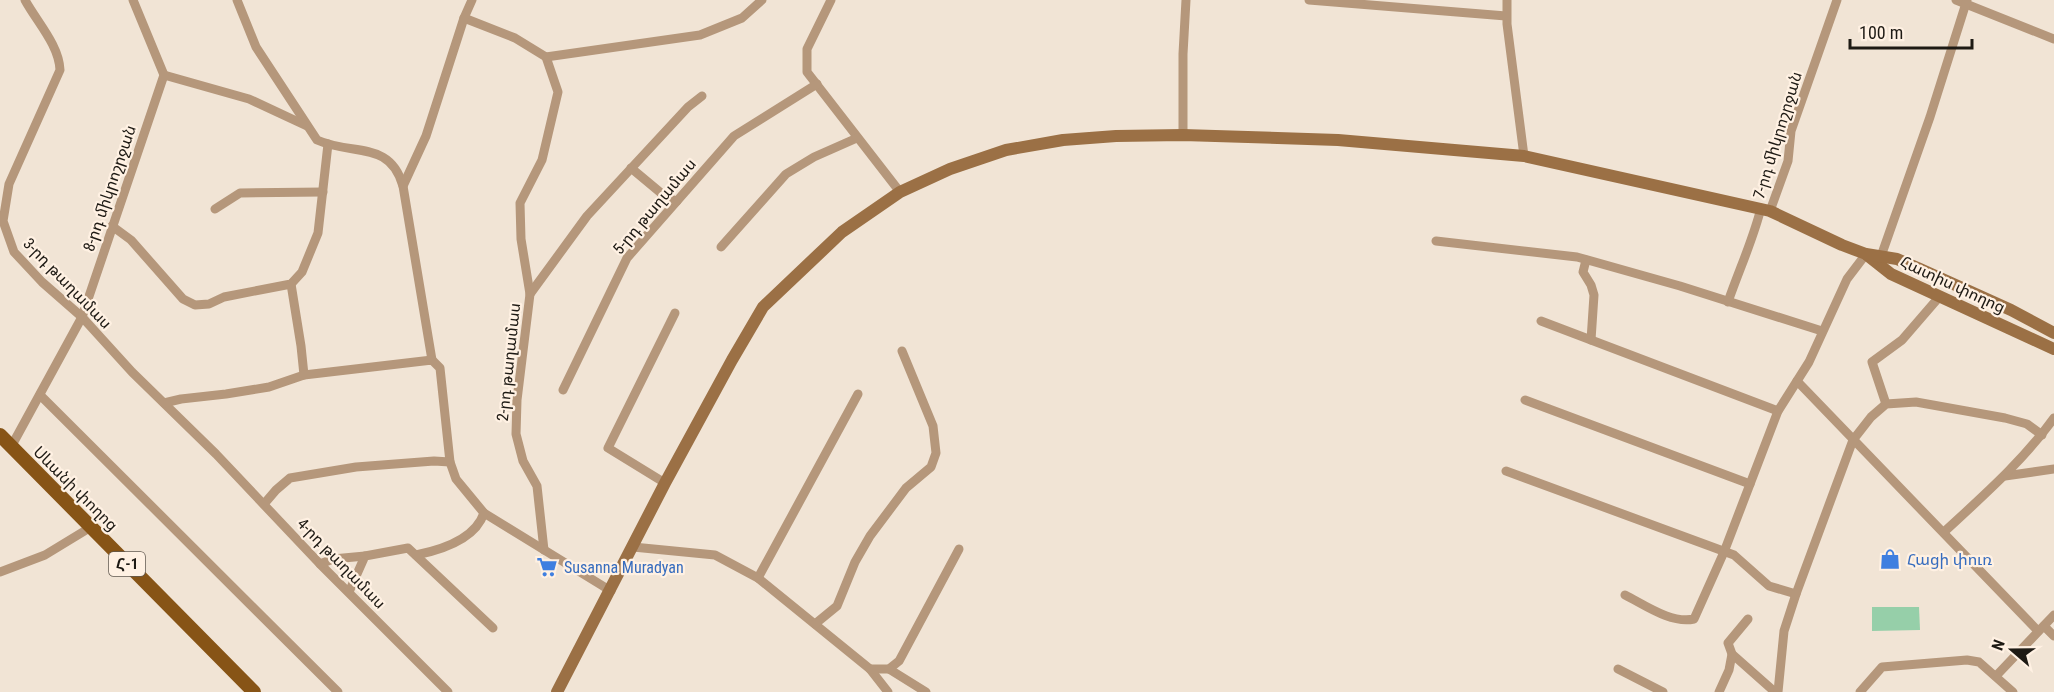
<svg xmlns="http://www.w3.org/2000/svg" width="2054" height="692" viewBox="0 0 2054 692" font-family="'Roboto Condensed','Noto Sans Armenian',sans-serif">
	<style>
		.green { fill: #96cfa9 }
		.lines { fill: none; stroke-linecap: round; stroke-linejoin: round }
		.street { stroke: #b5977b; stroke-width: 9 }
		.secondary { stroke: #9b7045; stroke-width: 12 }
		.primary { stroke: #875416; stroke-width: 14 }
		.labels { text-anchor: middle; stroke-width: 4.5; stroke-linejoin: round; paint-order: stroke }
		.shield { fill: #fff1e3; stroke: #625a52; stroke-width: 1.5 }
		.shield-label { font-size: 15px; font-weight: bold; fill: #1e1a14 }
		.street-label { font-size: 16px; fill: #1e1a14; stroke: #fff1e3 }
		.shop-label { font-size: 16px; fill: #366cbe; stroke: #fff1e3; text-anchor: start }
	</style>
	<rect width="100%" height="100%" fill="#f1e4d5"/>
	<path class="green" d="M1872,607H1919L1920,630L1872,631Z"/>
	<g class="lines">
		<g class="street">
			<path d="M25,0C37,22 59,45 60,70L9,184L3,221L14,252L42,282L82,317L132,372L216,454L320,564L448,692"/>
			<path d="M237,0L256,47L317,140C353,156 390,140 403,186L432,360"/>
			<path d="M831,0L807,49V72L900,192"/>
			<path d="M1309,0L1506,16"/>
			<path d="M1507,0V24L1524,156"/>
			<path d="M1956,0L2054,39"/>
			<path d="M464,18L515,38L546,57L558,92L542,160L520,203L521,239L530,294L517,400L516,434L523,461L537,486L544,550"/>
			<path d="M546,57L700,35L742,18L762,0"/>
			<path d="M164,75L249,99L307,126"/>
			<path d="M1183,135V54L1186,0"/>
			<path d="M631,168L667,198L677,201"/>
			<path d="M403,186L426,136L464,18L472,0"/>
			<path d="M215,209L240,193L323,192"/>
			<path d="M1770,211L1788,161L1791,131L1837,0"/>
			<path d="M112,226L131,240L183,299L195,305L209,304L224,297L291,284L302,272L318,233L328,144"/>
			<path d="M1436,241L1577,257L1680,286L1822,331"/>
			<path d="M721,247L786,174L814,157L857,138"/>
			<path d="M1586,260L1583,272L1591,285L1594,295L1591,340"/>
			<path d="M1879,262L1930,117L1967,0"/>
			<path d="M291,284L301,346L304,375"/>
			<path d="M530,294L587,216L688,107L702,96"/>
			<path d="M1728,302C1739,270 1753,240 1761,208"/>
			<path d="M1541,321L1778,411"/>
			<path d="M1797,381L2038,631"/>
			<path d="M563,390L627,258L734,136L817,84"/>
			<path d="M40,395L338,692"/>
			<path d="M1525,400L1750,484"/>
			<path d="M164,403L181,399L226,394L269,387L304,375L432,360L440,368L450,462L456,479L484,513L611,591"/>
			<path d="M1886,404L1872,362L1902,340L1940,296"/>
			<path d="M11,447L82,317L164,75L133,0"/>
			<path d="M1506,471L1734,555L1769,586L1796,594"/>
			<path d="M2005,476L2054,469"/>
			<path d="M665,483L608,448L675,313"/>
			<path d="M264,504L276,490L290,478L356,467L434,461L450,462"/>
			<path d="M1944,532C1983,496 2023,461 2054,418"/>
			<path d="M633,547L715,555L758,578L870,669L888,692"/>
			<path d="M416,555C441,550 475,540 484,513"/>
			<path d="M320,564L333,559L365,556"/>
			<path d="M0,572L45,555L91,527"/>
			<path d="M758,578L858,394"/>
			<path d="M349,592L365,556L408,548L493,628"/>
			<path d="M1625,595C1645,605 1671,624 1694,619L1724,552L1778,411L1809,362L1847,279L1866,254"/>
			<path d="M1748,619L1728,643L1732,654L1775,692"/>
			<path d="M815,624L837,606L855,562L870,536L906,488L931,467L936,453L933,426L902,351"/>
			<path d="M2044,626L2054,636"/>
			<path d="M870,669H889L899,661L959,549"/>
			<path d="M889,669L926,692"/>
			<path d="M1618,669L1663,692"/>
			<path d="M1996,676L2054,615"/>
			<path d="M1719,692L1729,670L1732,654"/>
			<path d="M1778,692L1784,631L1796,594L1853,440L1871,417L1886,404L1916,402L2005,418L2027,424L2042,435"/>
			<path d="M1860,692L1882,667L1967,660L1979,662L2013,692"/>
		</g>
		<g class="secondary">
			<path d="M1867,255L1891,274L2054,349"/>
			<path d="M557,692L665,483L732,360L763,307L842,232L900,192L950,169L1006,150L1063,140L1116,136L1183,135L1338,140L1524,156L1770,211L1842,245L1866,254L1897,259L1920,269L2011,310L2054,333"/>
		</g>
		<path class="primary" d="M0,435L254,692"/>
	</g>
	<defs>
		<g id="shop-bare" transform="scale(1.62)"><path d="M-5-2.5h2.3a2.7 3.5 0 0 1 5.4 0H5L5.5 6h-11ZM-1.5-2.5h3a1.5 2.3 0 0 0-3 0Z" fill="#3f7fe0" stroke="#fff1e3" stroke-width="2.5" paint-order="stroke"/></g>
		<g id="supermarket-bare" transform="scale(1.62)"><path d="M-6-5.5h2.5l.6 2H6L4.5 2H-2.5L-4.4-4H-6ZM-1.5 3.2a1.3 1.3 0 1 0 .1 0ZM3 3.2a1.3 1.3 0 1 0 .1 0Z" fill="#3f7fe0" stroke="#fff1e3" stroke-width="2.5" paint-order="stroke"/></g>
	</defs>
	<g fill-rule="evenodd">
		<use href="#shop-bare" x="1890" y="559"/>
		<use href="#supermarket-bare" x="547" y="567"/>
	</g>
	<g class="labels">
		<rect class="shield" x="109" y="552" width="36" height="24" rx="4.5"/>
		<g class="shield-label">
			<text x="127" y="569">Հ-1</text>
		</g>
		<g class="street-label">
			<text transform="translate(1777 135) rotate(-73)" y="6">7-րդ միկրոշրջան</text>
			<text transform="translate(109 188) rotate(-71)" y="6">8-րդ միկրոշրջան</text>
			<text transform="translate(654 206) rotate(-50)" y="6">5-րդ թաղամաս</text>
			<text transform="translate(68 283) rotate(46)" y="6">3-րդ թաղամաս</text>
			<text transform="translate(1953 284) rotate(25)" y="6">Հատիս փողոց</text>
			<text transform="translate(508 362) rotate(-84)" y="6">2-րդ թաղամաս</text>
			<text transform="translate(76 488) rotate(45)" y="6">Սևանի փողոց</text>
			<text transform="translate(342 563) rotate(46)" y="6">4-րդ թաղամաս</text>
		</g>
		<g class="shop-label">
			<text x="1907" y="565">Հացի փուռ</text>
			<text x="564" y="573">Susanna Muradyan</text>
		</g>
	</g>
	<g transform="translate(2012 650) rotate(290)" stroke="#fff1e3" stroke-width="4.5" paint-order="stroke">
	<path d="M0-4.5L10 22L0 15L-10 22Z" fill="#1e1a14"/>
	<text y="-9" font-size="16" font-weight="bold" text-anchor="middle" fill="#1e1a14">N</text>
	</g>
	<path d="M1850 39v9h122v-9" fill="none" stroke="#1e1a14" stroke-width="3"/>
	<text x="1859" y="39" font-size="18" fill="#1e1a14" stroke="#fff1e3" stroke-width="4.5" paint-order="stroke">100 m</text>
</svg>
